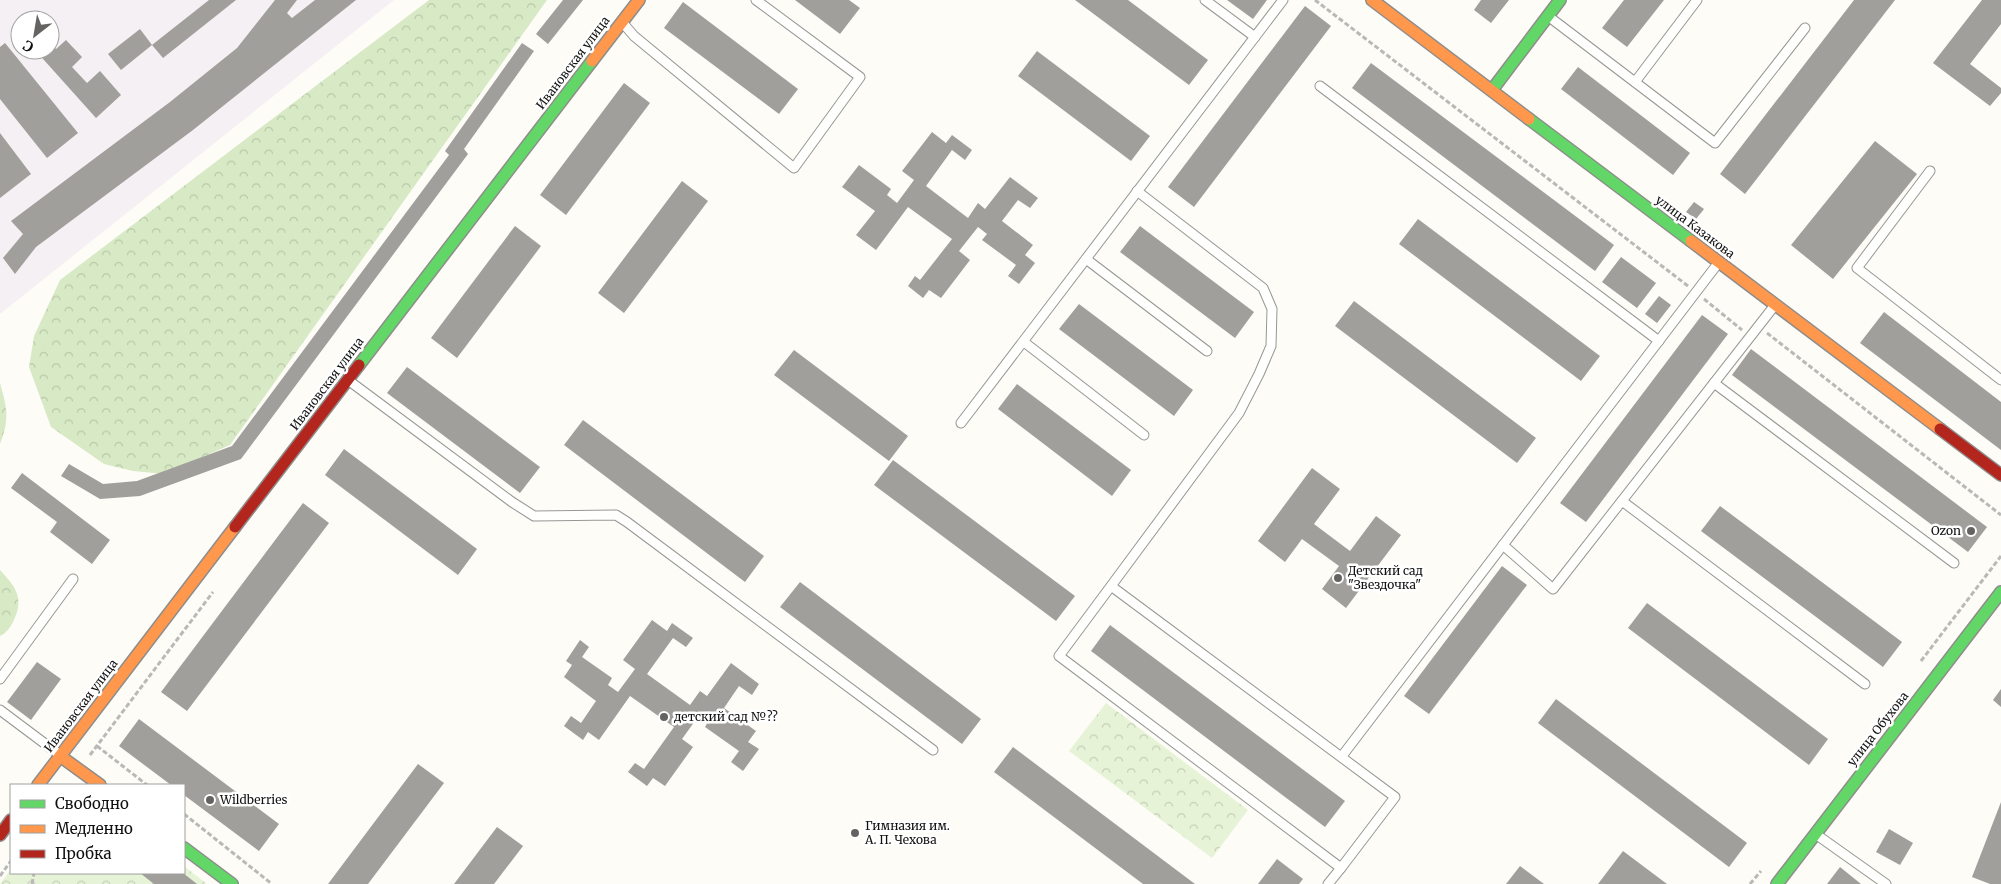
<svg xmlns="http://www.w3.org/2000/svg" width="2001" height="884" viewBox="0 0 2001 884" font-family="Merriweather,serif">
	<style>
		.industrial { fill: #f5f0f3; fill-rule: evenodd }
		.forest { fill: url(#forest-crowns) }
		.park { fill: url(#park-crowns) }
		.building { fill: #a19f9c }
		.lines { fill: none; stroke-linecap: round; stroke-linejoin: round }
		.lane-casing { stroke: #979795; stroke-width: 11 }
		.fast-casing { stroke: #8e8d8b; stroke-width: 14 }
		.slow-casing { stroke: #8e8d8b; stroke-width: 14 }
		.jam-casing { stroke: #8e8d8b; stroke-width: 14 }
		.path { stroke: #b9b9b8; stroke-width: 3; stroke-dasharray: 5 2.5; stroke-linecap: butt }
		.lane { stroke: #fffffe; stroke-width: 9 }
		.fast { stroke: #63d668; stroke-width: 11 }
		.slow { stroke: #ff974d; stroke-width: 11 }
		.jam { stroke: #b3261e; stroke-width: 11 }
		.poi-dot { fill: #646362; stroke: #fff; stroke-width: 2 }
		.labels { text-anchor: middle; stroke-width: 5; stroke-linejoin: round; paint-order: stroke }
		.street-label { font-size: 12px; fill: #111; stroke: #fff }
		.poi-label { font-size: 12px; fill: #111; stroke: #fff; text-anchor: start }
	</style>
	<defs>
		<pattern id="forest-crowns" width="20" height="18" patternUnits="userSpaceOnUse" patternTransform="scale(1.25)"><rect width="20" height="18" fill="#d8eac5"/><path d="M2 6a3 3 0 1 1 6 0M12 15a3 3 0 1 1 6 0" fill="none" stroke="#b8c8a8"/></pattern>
		<pattern id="park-crowns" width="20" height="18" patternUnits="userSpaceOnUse" patternTransform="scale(1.25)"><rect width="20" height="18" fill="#e7f3d7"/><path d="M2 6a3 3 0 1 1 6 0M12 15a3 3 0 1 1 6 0" fill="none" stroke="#c5cfb8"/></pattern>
	</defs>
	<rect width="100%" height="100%" fill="#fdfcf7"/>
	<path class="industrial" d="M0,0H394L0,314ZM20,20H50V50H20Z"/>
	<g class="forest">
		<path d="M429,0H547L230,445L164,474L133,471L104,464L51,427L29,367L34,336L60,280Z"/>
		<path d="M0,383C7,409 10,418 0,444Z"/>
		<path d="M0,570C16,587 25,599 13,622C10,628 6,633 0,636Z"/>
	</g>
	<g class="park">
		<path d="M1106,703L1248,810L1212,858L1069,751Z"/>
		<path d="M184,866L207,884H0L11,869V873H184Z"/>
	</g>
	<g class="building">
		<path d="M209,0H236L163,58L152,45Z"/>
		<path d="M275,0H297L287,13L292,18L315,0H356L193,130L36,247L15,274L3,258L23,234L11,221L170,102L237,48Z"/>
		<path d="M563,0H583L548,44L536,34Z"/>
		<path d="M795,0H849L860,8L840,34Z"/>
		<path d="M1075,0H1128L1208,60L1189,85Z"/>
		<path d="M1227,0H1267L1253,19Z"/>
		<path d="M1481,0H1509L1491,23L1474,10Z"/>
		<path d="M1624,0H1664L1627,47L1602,28Z"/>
		<path d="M1854,0H1895L1745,194L1720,174Z"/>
		<path d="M1982,0H2001V24L1970,64L2001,88V93L1990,106L1933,63Z"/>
		<path d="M683,2L798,89L779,114L664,28Z"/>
		<path d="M1305,6L1331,26L1194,207L1168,187Z"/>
		<path d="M140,29L152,45L121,70L108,54Z"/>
		<path d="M66,40L82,57L72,67L87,83L100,71L121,95L96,118L35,50H50V42L56,49Z"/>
		<path d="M5,43L78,133L47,158L0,99V47Z"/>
		<path d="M522,43L534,51L464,149L468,154L241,459L140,496L100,499L61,476L69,464L103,484L137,481L232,446L449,155L445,151Z"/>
		<path d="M1037,51L1150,136L1131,161L1018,76Z"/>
		<path d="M1371,63L1614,245L1595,271L1352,88Z"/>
		<path d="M1578,67L1690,153L1673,175L1561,89Z"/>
		<path d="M624,83L650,103L566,215L540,195Z"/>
		<path d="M932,132L946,143L952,135L972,150L965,160L952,150L926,186L968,218L978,203L985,209L1010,177L1038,198L1030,208L1018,200L1002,221L1033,245L1025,255L1035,263L1019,284L1008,276L1016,265L982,240L987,234L978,227L959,251L970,260L941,298L929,290L923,298L908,286L915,276L920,280L952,239L908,207L876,250L856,235L875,211L842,187L859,165L891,189L887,195L897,203L914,180L902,171Z"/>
		<path d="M0,133L31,174L0,198Z"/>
		<path d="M1875,141L1917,174L1833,279L1791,245Z"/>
		<path d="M682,181L708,201L624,313L598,293Z"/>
		<path d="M1694,202L1704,209L1696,219L1686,212Z"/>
		<path d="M1418,219L1600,356L1581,381L1399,244Z"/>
		<path d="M515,226L541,246L457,358L431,338Z"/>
		<path d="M1140,226L1254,312L1235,338L1120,252Z"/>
		<path d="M1621,257L1656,283L1637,308L1602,282Z"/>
		<path d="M1659,296L1671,305L1657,323L1645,314Z"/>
		<path d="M1354,301L1536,438L1517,463L1335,326Z"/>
		<path d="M1079,304L1193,390L1174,416L1059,329Z"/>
		<path d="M1884,312L2001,402V450L1860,343Z"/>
		<path d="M1702,315L1728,334L1586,522L1560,503Z"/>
		<path d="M1751,349L1987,527L1968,552L1732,375Z"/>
		<path d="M794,350L908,436L889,461L774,375Z"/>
		<path d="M407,367L540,467L520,493L387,393Z"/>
		<path d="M1017,384L1131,470L1112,496L998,409Z"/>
		<path d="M583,420L764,556L745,582L564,445Z"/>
		<path d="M344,449L477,549L458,575L325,475Z"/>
		<path d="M893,460L1075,596L1056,621L874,485Z"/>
		<path d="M1312,468L1340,489L1314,524L1350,551L1376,516L1401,535L1346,608L1322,589L1339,566L1302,539L1285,562L1258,541Z"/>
		<path d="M22,473L110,540L92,564L50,532L57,522L11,488Z"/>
		<path d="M303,503L329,523L187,711L161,692Z"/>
		<path d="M1720,506L1902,642L1883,667L1701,531Z"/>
		<path d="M1502,566L1527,585L1429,714L1404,696Z"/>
		<path d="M800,582L981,719L962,744L780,607Z"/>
		<path d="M1647,603L1828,739L1809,765L1628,628Z"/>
		<path d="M652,620L667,631L672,623L693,638L686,647L673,638L647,674L690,705L700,691L707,696L731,663L759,684L752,695L739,686L724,708L756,731L748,742L759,749L743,771L731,762L739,751L705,727L709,720L700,714L682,739L693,747L665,786L653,778L647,786L628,772L635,763L644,769L674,727L630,696L599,740L588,732L583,740L564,726L571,716L581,723L596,701L564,677L572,665L566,661L580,640L589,647L582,657L612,678L608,685L618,692L635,669L623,660Z"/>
		<path d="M1110,625L1345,801L1325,827L1091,651Z"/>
		<path d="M37,662L61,679L31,720L7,702Z"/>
		<path d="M2001,689V707L1993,700Z"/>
		<path d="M1556,699L1747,843L1729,867L1538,723Z"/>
		<path d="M139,719L279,824L259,851L184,795V785H171L119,746Z"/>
		<path d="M1013,747L1195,884H1143L994,772Z"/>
		<path d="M418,764L444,783L368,884H328Z"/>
		<path d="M2001,802V884H1990L1972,877Z"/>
		<path d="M497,827L523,846L494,884H454Z"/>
		<path d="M1889,829L1913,843L1900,865L1876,852Z"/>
		<path d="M1623,851L1667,884H1598Z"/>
		<path d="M1277,859L1303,879L1299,884H1258Z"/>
		<path d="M1520,866L1544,884H1506Z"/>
		<path d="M1840,867L1861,884H1827Z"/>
		<path d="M140,873H183L197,884H154Z"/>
	</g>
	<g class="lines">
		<g class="lane-casing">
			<g id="lane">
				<path d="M1205,0L1255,37"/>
				<path d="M1548,16L1715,143L1805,28"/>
				<path d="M622,22L634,36L794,168L860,77L756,0"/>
				<path d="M1635,82L1697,0"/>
				<path d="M1320,86L1659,341"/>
				<path d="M1930,171L1857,268L2001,380"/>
				<path d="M1086,259L1207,351"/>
				<path d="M1024,342L1144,435"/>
				<path d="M348,380L512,502L534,516L616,515L627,522L933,750"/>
				<path d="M1714,383L1954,563"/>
				<path d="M961,423L1283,0"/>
				<path d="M1622,501L1865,684"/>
				<path d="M1503,545L1553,589L1775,305"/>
				<path d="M1111,586L1059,656L1341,868L1395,797L1111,586L1239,413L1259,374L1271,346L1272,309L1263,288L1137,191"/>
				<path d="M0,679L73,579"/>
				<path d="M0,710L60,755"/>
				<path d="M1342,756L1719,262"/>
				<path d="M1817,835L1886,884"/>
				<path d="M1328,884L1341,868"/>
			</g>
		</g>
		<g class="fast-casing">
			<g id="fast">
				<path d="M1492,90L1560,0"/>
				<path d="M1529,119L1691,241"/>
				<path d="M359,365L592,61"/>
				<path d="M184,848L232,884"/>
				<path d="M1777,884L2001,592"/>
			</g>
		</g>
		<g class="slow-casing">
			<g id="slow">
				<path d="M1372,0L1529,119"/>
				<path d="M592,61L639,0"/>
				<path d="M1691,241L1940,429"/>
				<path d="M60,756L100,785"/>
				<path d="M38,785L235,527"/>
			</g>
		</g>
		<g class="jam-casing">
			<g id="jam">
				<path d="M1940,429L2001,475"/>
				<path d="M235,527L359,365"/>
				<path d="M0,835L11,820"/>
			</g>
		</g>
		<g class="path">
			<path d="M1315,0L1688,286"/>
			<path d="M1704,299L1742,330"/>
			<path d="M1767,333L2001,515"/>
			<path d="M1921,661L2001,556"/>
			<path d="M97,746L147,785"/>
			<path d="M90,755L213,592"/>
			<path d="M184,814L272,884"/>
			<path d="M0,876L11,861"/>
			<path d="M32,884L34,873"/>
			<path d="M1750,884L1761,871"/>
		</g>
		<use href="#lane" class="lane"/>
		<use href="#fast" class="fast"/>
		<use href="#slow" class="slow"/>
		<use href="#jam" class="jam"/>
	</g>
	<g class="poi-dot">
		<circle cx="1971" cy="531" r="5"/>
		<circle cx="1338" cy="578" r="5"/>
		<circle cx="664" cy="717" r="5"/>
		<circle cx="210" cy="800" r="5"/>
		<circle cx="855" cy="833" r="5"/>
	</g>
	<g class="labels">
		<g class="street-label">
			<text transform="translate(573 63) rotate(-53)" y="4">Ивановская улица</text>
			<text transform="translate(1695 227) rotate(37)" y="4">улица Казакова</text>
			<text transform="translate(327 384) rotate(-53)" y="4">Ивановская улица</text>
			<text transform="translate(81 706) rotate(-53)" y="4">Ивановская улица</text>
			<text transform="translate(1878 729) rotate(-52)" y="4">улица Обухова</text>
		</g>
		<g class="poi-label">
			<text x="1961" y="535" text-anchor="end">Ozon</text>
			<text x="1348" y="575">Детский сад<tspan x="1348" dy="14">"Звездочка"</tspan></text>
			<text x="674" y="721">детский сад №??</text>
			<text x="220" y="804">Wildberries</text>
			<text x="865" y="830">Гимназия им.<tspan x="865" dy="14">А. П. Чехова</tspan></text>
		</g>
	</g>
	<rect x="10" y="784" width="175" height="90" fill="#ffffff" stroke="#a0a0a0"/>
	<rect x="20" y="800" width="25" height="8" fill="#63d668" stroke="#a0a0a0"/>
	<text x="55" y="809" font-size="15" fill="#111111">Свободно</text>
	<rect x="20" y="825" width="25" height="8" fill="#ff974d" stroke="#a0a0a0"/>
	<text x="55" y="834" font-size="15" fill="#111111">Медленно</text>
	<rect x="20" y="850" width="25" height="8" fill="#b3261e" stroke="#a0a0a0"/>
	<text x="55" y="859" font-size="15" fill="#111111">Пробка</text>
	<g transform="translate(35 35) rotate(211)"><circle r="24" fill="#ffffff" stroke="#a0a0a0"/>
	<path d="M0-4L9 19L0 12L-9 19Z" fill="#646362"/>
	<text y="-8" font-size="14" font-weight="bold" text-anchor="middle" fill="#111111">С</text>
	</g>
</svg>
